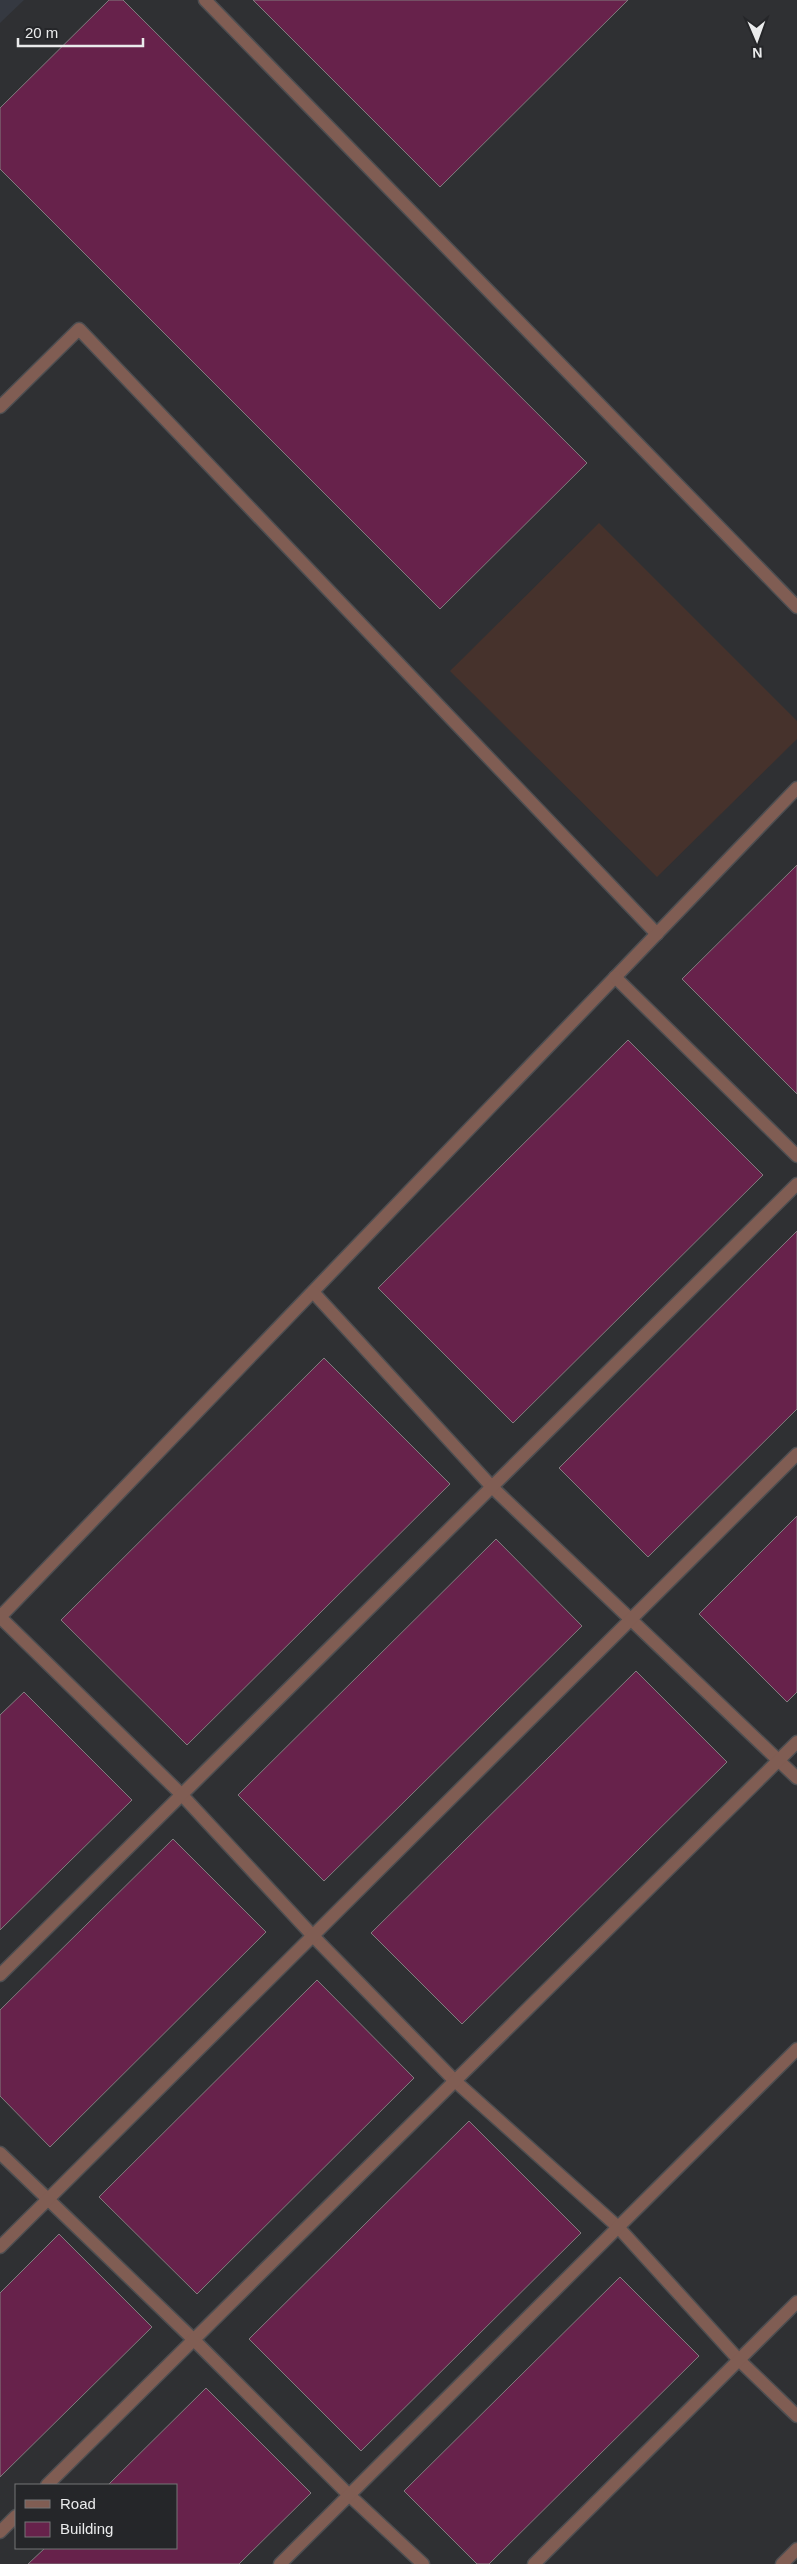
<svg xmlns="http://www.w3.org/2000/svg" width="797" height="2564" viewBox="0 0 797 2564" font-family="Helvetica,sans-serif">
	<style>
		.built { fill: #353941 }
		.medical { fill: #46322c }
		.building { fill: #67224b; stroke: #817d7f }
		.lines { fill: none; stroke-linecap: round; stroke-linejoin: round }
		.minor-casing { stroke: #4d4e51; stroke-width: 15 }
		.minor { stroke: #805d53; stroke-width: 12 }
	</style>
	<rect width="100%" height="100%" fill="#2f3033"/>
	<path class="built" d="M0,0H24L0,23Z"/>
	<path class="medical" d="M599,523L797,721V739L657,877L450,671Z"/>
	<g class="building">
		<path d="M109,0H123L587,463L440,609L0,169V108Z"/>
		<path d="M253,0H628L440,187Z"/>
		<path d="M797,865V1094L682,979Z"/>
		<path d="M628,1040L763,1175L513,1423L378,1288Z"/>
		<path d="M797,1231V1409L648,1557L559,1468Z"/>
		<path d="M324,1358L450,1484L187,1745L61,1620Z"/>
		<path d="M797,1516V1692L787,1702L699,1614Z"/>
		<path d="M496,1539L582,1626L324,1881L238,1795Z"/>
		<path d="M636,1671L727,1762L462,2024L371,1933Z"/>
		<path d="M24,1692L132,1800L0,1930V1715Z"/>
		<path d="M173,1839L266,1932L50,2147L0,2096V2010Z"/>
		<path d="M317,1980L414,2078L197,2294L99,2197Z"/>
		<path d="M469,2121L581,2233L361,2451L249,2339Z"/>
		<path d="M59,2234L152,2327L0,2477V2293Z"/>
		<path d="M620,2277L699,2356L489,2564H477L404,2491Z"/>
		<path d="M206,2388L311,2493L239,2564H28L45,2548H176V2485H108Z"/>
	</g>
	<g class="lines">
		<g class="minor-casing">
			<g id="minor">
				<path d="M205,0L797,607"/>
				<path d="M0,407L79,329L657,934"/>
				<path d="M797,788L0,1617L181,1794L313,1936L455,2081L618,2227L739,2360L797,2416"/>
				<path d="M615,977L797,1156"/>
				<path d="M313,1292L492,1487L797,1778"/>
				<path d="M0,1975L797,1184"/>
				<path d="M0,2153L194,2340L349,2495L423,2564"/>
				<path d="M0,2247L797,1454"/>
				<path d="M47,2485L797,1742"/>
				<path d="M0,2532L16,2516"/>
				<path d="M280,2564L797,2049"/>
				<path d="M534,2564L797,2302"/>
				<path d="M782,2564L797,2549"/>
			</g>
		</g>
		<use href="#minor" class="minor"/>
	</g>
	<rect x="15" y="2484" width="162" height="65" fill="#252629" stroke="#747577"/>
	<rect x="25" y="2500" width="25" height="8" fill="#805d53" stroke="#747577"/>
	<text x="60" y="2509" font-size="15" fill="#eaebec">Road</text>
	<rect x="25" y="2522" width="25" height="15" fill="#67224b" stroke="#747577"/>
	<text x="60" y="2534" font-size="15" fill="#eaebec">Building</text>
	<g transform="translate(757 40) rotate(178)" stroke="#252629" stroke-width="4" paint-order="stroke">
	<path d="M0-4L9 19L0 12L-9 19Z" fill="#eaebec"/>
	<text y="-8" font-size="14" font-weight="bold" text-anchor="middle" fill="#eaebec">N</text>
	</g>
	<path d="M18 38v8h125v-8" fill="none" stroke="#eaebec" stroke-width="2.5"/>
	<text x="25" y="38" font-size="15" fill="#eaebec" stroke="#252629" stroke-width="4" paint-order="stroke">20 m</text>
</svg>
